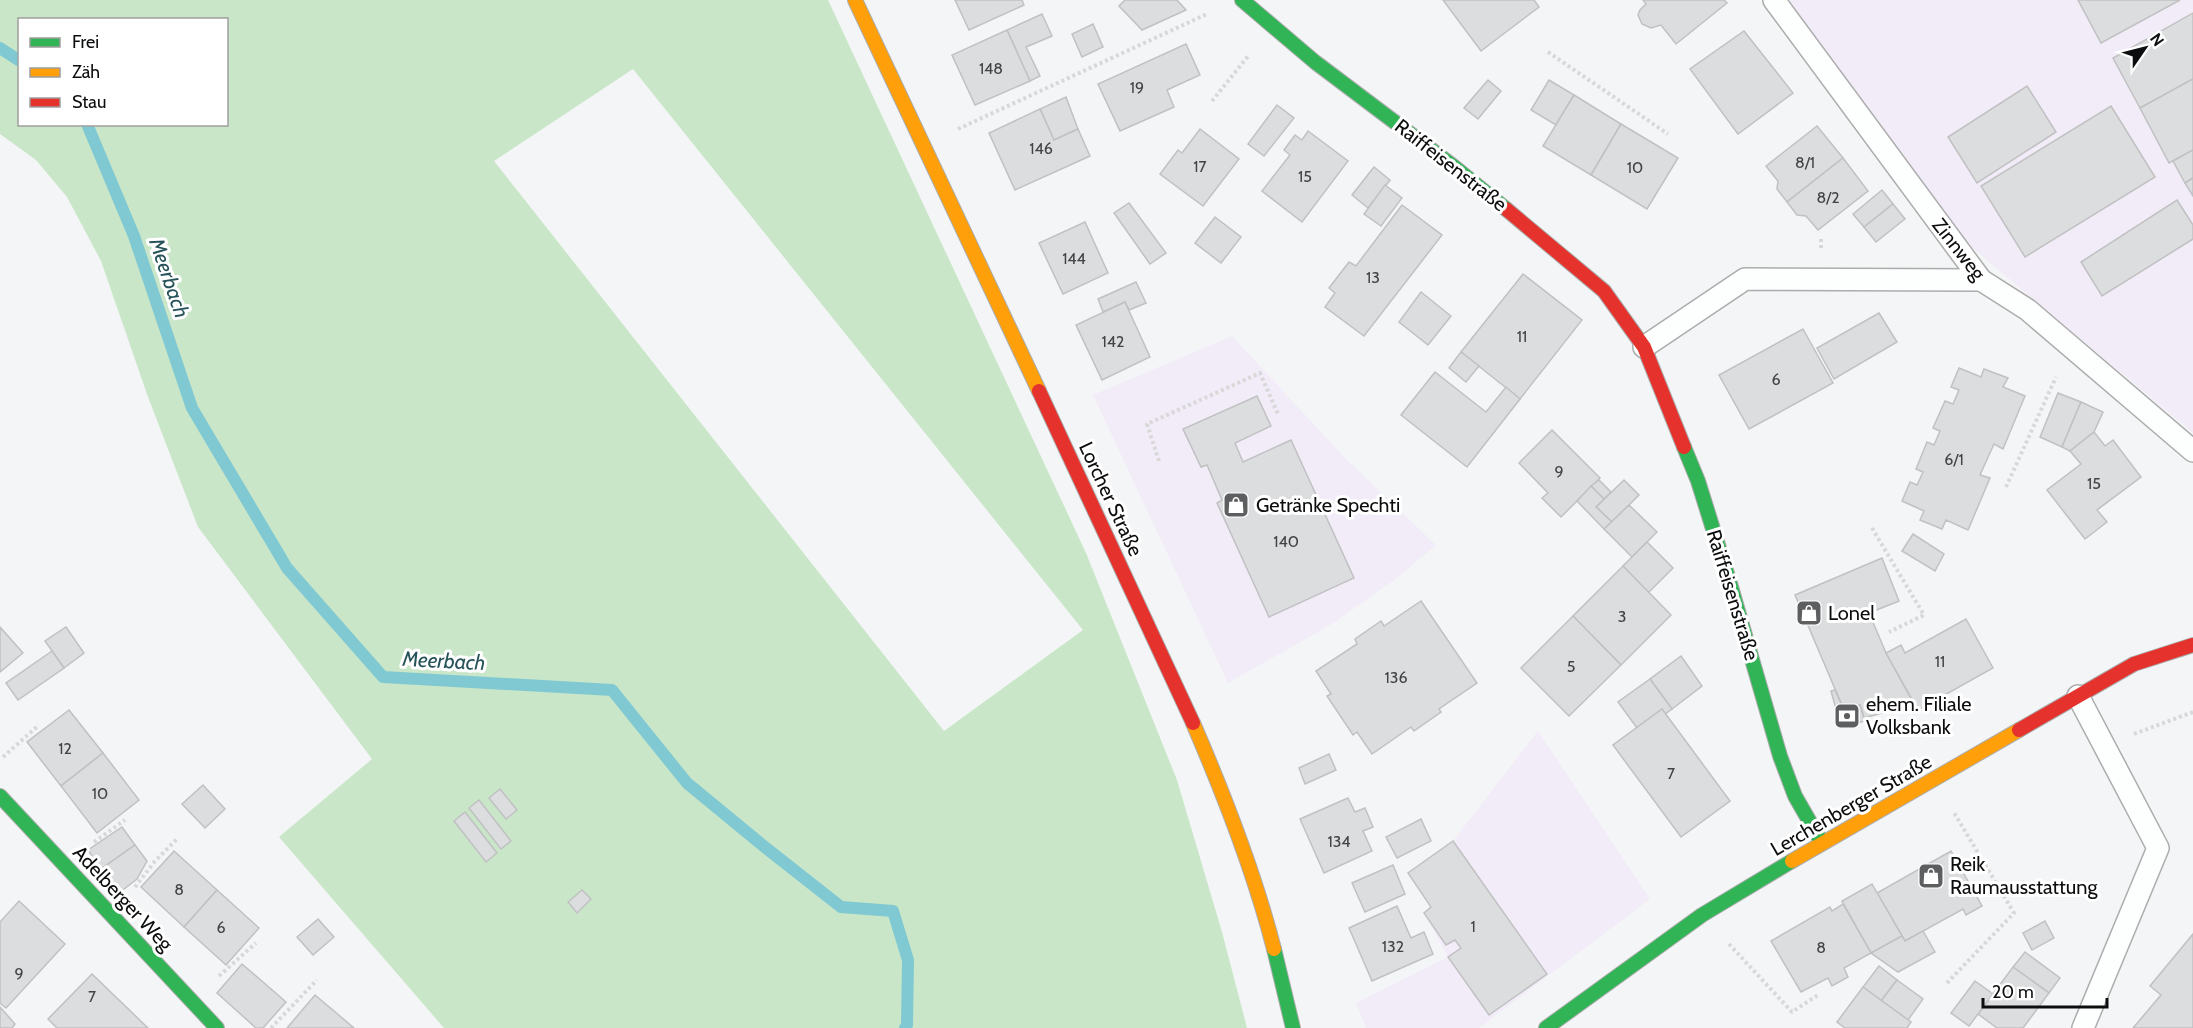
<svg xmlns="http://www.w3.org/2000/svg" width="2193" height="1028" viewBox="0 0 2193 1028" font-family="Cabin,sans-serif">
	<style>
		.commercial { fill: #f2ecf8 }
		.green { fill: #c9e6c8; fill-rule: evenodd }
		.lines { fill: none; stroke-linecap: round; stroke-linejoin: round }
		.stream { stroke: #80c9d2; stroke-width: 12 }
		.building { fill: #dcddde; stroke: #c0c1c2; stroke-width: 1.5 }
		.lane-casing { stroke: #acacad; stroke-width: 24 }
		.fast-casing { stroke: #acacad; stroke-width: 16 }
		.slow-casing { stroke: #acacad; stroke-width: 16 }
		.jam-casing { stroke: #acacad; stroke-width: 16 }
		.path { stroke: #d8d8d9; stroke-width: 4; stroke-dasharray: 3 3; stroke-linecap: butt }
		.lane { stroke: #fdfefe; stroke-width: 21 }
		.fast { stroke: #30b455; stroke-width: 14 }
		.slow { stroke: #ff9f0a; stroke-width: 14 }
		.jam { stroke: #e5322d; stroke-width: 14 }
		.labels { text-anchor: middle; stroke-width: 6; stroke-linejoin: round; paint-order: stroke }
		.number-label { font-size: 16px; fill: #424344 }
		.street-label { font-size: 20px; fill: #0c0d0e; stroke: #fff }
		.poi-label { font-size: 20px; fill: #0c0d0e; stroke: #fff; text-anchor: start }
		.water-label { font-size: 21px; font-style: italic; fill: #265359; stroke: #fff }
	</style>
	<rect width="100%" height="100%" fill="#f4f5f6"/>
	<g class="commercial">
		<path d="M1789,0H2193V433L1969,245Z"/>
		<path d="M1232,336L1345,458L1436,545L1397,578L1332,624L1228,683L1093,395Z"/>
		<path d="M1538,731L1650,899L1479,1028H1366L1356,1003L1448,957L1424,913L1431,907L1408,873L1453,841Z"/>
	</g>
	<path class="green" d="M0,0H828L1086,553L1177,780L1222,932L1247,1028H444L279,837L372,759L198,527L148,397L101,261L67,197L36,160L0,134ZM20,20H226V124H20ZM633,69L1083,630L944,731L494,161Z"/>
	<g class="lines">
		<g class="stream">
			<path d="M0,48L20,61"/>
			<path d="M87,124L134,236L192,408L287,568L383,677L612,690L687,783L766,848L841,907L893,911L908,960L907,1025L905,1028"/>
		</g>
	</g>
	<g class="building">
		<path d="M955,0H1022L1024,5L969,30Z"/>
		<path d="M1125,0H1177L1186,10L1142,30L1119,6Z"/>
		<path d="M1443,0H1534L1539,7L1481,51Z"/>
		<path d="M1643,0H1724L1727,3L1676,44L1661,25L1651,28L1642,24L1638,15L1640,10L1646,4Z"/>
		<path d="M2078,0H2180L2101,43Z"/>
		<path d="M2193,13V79L2140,108L2113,58Z"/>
		<path d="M1042,14L1052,36L1026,47L1040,76L1030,81L1007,30Z"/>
		<path d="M1093,24L1103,47L1082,57L1072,34Z"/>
		<path d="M1007,30L1030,81L975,105L952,55Z"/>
		<path d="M1744,31L1793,93L1738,134L1690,69Z"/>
		<path d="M1186,44L1200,75L1167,90L1174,107L1120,131L1098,84Z"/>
		<path d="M2193,79V150L2169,163L2140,108Z"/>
		<path d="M1488,80L1501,91L1478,119L1464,108Z"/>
		<path d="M1549,80L1574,95L1556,125L1531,110Z"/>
		<path d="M2027,86L2056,132L1977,183L1948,137Z"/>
		<path d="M1574,95L1621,124L1591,175L1543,146Z"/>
		<path d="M1066,97L1078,129L1054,140L1040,109Z"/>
		<path d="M1277,105L1294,118L1264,156L1248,144Z"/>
		<path d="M2111,106L2155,177L2025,257L1981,186Z"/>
		<path d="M1040,109L1054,140L1078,129L1090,156L1015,190L989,133Z"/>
		<path d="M1621,124L1678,158L1647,209L1591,175Z"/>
		<path d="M1817,126L1843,158L1787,202L1777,189L1778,181L1766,166Z"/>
		<path d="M1200,129L1239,159L1203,206L1160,174L1178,150L1182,153Z"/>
		<path d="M1308,131L1348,161L1302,222L1262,191L1290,155L1284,150L1295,135L1302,140Z"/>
		<path d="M2193,150V178L2185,183L2173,161Z"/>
		<path d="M1843,158L1868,191L1818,230L1806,216L1797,215L1787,202Z"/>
		<path d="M1374,167L1390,180L1368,208L1352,195Z"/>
		<path d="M2193,178V196L2185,183Z"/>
		<path d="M1385,185L1402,198L1381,226L1364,214Z"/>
		<path d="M1882,190L1893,204L1864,227L1853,214Z"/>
		<path d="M2177,200L2193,225V239L2102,296L2081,262Z"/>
		<path d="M1129,203L1166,253L1150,264L1114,213Z"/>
		<path d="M1893,204L1905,219L1876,242L1864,227Z"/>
		<path d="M1402,205L1442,235L1364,336L1325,307L1335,293L1329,288L1349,262L1356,266Z"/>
		<path d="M1215,217L1241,237L1221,263L1195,243Z"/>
		<path d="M1085,222L1108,273L1063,294L1039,243Z"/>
		<path d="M1523,274L1582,320L1520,399L1461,352Z"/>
		<path d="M1136,282L1146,303L1129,310L1125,302L1103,312L1098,299Z"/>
		<path d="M1421,292L1451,316L1428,345L1399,322Z"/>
		<path d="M1125,302L1150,357L1102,380L1076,325Z"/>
		<path d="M1879,313L1897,342L1834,379L1817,348Z"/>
		<path d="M1803,329L1833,383L1749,429L1719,375Z"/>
		<path d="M1461,352L1479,366L1466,382L1449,368Z"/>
		<path d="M1959,368L1981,377L1984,369L2008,378L2003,387L2025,396L2003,449L1994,444L1980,475L1990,478L1968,530L1946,520L1942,529L1920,520L1924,511L1902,501L1910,482L1917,485L1923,472L1916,469L1927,442L1934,445L1940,431L1933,428L1945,401L1953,404L1959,390L1951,387Z"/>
		<path d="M1435,372L1486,412L1506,387L1520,399L1467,467L1401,415Z"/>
		<path d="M2058,393L2081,402L2062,447L2040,437Z"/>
		<path d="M1257,396L1271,426L1235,443L1243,462L1291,440L1354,578L1269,617L1217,503L1222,500L1207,465L1201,467L1183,429Z"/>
		<path d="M2081,402L2103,412L2094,432L2070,451L2062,447Z"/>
		<path d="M1552,430L1600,478L1561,517L1542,498L1548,493L1519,463Z"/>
		<path d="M2094,432L2105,446L2113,440L2141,477L2097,510L2107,522L2085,539L2047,490L2081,464L2070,451Z"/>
		<path d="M1599,480L1611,492L1604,499L1591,486Z"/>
		<path d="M1624,480L1639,495L1612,522L1596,507Z"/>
		<path d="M1591,486L1604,499L1596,507L1612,522L1604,529L1577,501Z"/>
		<path d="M1629,505L1657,532L1632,557L1604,529Z"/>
		<path d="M1913,534L1944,554L1935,571L1902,551Z"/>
		<path d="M1647,542L1673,568L1648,593L1623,566Z"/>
		<path d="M1882,558L1899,601L1869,613L1886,653L1914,704L1864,718L1860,705L1844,710L1795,595Z"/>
		<path d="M1623,566L1671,615L1621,665L1573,616Z"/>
		<path d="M1421,601L1477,683L1439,709L1441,712L1414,731L1411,727L1372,754L1357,732L1353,735L1327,696L1331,694L1316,671L1357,644L1355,639L1381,621L1384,626Z"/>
		<path d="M1573,616L1621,665L1569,716L1521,668Z"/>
		<path d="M1966,619L1993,668L1918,710L1886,653L1901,645L1905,653Z"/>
		<path d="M0,627L23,653L0,672Z"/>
		<path d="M66,627L84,653L64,668L45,641Z"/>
		<path d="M52,651L64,668L18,700L6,683Z"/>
		<path d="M1681,656L1702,686L1672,709L1650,679Z"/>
		<path d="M1650,679L1672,709L1665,714L1662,709L1637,728L1618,702Z"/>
		<path d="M1835,690L1844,710L1860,705L1865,721L1841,727L1831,691Z"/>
		<path d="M1662,709L1730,801L1681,837L1613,745Z"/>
		<path d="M69,710L103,753L61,786L27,742Z"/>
		<path d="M103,753L139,800L97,833L61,786Z"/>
		<path d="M1329,754L1336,770L1305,784L1299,768Z"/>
		<path d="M203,785L225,809L205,828L182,804Z"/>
		<path d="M500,789L517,810L506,819L489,798Z"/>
		<path d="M1348,798L1355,812L1365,808L1373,827L1363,831L1372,851L1324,873L1300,819Z"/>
		<path d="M479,800L511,841L501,849L469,808Z"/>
		<path d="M465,812L497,853L486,862L454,821Z"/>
		<path d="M1421,819L1431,841L1397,858L1386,837Z"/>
		<path d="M122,827L135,845L101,869L88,850Z"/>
		<path d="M1453,841L1547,974L1489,1015L1448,957L1461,948L1455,940L1446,945L1424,913L1431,907L1408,873Z"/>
		<path d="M135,845L147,861L137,879L119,893L101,869Z"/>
		<path d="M174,851L217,890L184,927L141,887Z"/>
		<path d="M1951,851L1982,906L1966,915L1963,909L1905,941L1877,893Z"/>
		<path d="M1393,865L1405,894L1365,912L1352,883Z"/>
		<path d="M1872,884L1902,936L1871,953L1842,901Z"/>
		<path d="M217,890L259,928L226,965L184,927Z"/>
		<path d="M582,890L591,899L577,913L568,902Z"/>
		<path d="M19,901L65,944L6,1008L0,1003V922Z"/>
		<path d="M1843,904L1871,953L1844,968L1848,977L1832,986L1828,978L1801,992L1771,941L1830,907L1832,911Z"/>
		<path d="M1397,906L1411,938L1424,932L1433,954L1372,981L1349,928Z"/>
		<path d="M318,919L334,937L313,955L297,937Z"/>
		<path d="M2045,921L2054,938L2032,950L2023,933Z"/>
		<path d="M1923,931L1935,952L1898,972L1871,953L1902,936L1905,941Z"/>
		<path d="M2193,934V1028H2133L2161,995L2150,986Z"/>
		<path d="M2025,952L2060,978L2049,993L2013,967Z"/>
		<path d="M242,964L286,1002L263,1028H256L217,993Z"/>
		<path d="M1879,966L1897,980L1881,1001L1863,987Z"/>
		<path d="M2013,967L2049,993L2023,1028H1997L1978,1014Z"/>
		<path d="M92,974L148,1028H57L48,1019Z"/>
		<path d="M1897,980L1923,999L1908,1020L1881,1001Z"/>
		<path d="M1975,981L1993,994L1969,1026L1951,1013Z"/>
		<path d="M1863,987L1911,1022L1907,1028H1845L1837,1022Z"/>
		<path d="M315,995L354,1028H287Z"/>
		<path d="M0,1007L15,1024L12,1028H0Z"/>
	</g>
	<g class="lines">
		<g class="lane-casing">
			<g id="lane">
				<path d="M1774,0L1981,280L2028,310L2193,451"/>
				<path d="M1644,347L1745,279L1981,280"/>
				<path d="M2078,696L2158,848L2083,1028"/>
			</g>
		</g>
		<g class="fast-casing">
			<g id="fast">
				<path d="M1242,0L1315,62L1453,166L1506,209"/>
				<path d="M1684,447L1698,481L1729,580L1780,756L1795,796L1822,843"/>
				<path d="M0,796L217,1028"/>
				<path d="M1274,949L1293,1028"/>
				<path d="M1546,1028L1702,915L1792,861"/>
			</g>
		</g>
		<g class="slow-casing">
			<g id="slow">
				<path d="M855,0L1039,391"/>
				<path d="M1193,723C1225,797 1254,871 1274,949"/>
				<path d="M1792,861L2019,730"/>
			</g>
		</g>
		<g class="jam-casing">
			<g id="jam">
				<path d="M1506,209L1604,291L1644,347L1684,447"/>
				<path d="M1039,391L1193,723"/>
				<path d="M2019,730L2134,664L2193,645"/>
			</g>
		</g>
		<g class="path">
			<path d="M1548,52L1668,134"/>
			<path d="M1212,101L1249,55"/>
			<path d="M958,129L1207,14"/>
			<path d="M1821,248V239"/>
			<path d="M1159,461L1147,424L1260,373L1278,414"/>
			<path d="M2006,487L2056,377"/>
			<path d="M1872,528L1924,615L1889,632"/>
			<path d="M2134,734L2193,712"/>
			<path d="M3,757L39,725"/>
			<path d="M94,842L125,820"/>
			<path d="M135,887L155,861L178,838"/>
			<path d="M1729,944L1792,1012L1818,995"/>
			<path d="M219,976L256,943"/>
			<path d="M1947,983L2014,913L1953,811"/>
			<path d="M271,1028L317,980"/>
		</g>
		<use href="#lane" class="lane"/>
		<use href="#fast" class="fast"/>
		<use href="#slow" class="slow"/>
		<use href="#jam" class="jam"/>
	</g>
	<defs>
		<g id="shop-square" transform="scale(1.35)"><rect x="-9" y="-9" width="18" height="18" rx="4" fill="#5d5e5f" stroke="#fff"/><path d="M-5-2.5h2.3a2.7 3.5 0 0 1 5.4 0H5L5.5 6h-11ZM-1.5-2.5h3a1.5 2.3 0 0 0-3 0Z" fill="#fff"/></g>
		<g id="bank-square" transform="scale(1.35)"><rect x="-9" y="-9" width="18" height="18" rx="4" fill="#5d5e5f" stroke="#fff"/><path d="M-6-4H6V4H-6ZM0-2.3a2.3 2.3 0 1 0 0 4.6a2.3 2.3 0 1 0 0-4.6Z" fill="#fff"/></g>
	</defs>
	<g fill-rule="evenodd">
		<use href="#shop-square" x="1236" y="505"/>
		<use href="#shop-square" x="1809" y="613"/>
		<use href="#bank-square" x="1847" y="716"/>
		<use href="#shop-square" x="1931" y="876"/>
	</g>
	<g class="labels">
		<g class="number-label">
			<text x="991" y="74">148</text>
			<text x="1137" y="93">19</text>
			<text x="1041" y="154">146</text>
			<text x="1805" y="168">8/1</text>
			<text x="1200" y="172">17</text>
			<text x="1635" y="173">10</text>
			<text x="1305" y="182">15</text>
			<text x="1828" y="203">8/2</text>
			<text x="1074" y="264">144</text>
			<text x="1373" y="283">13</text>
			<text x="1522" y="342">11</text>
			<text x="1113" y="347">142</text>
			<text x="1776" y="385">6</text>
			<text x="1954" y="465">6/1</text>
			<text x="1559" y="477">9</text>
			<text x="2094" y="489">15</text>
			<text x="1286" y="547">140</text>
			<text x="1622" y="622">3</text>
			<text x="1940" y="667">11</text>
			<text x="1571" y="672">5</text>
			<text x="1396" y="683">136</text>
			<text x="65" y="754">12</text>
			<text x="1671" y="779">7</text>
			<text x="100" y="799">10</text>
			<text x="1339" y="847">134</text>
			<text x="179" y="895">8</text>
			<text x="1473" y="932">1</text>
			<text x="221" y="933">6</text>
			<text x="1393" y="952">132</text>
			<text x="1821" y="953">8</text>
			<text x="19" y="979">9</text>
			<text x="92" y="1002">7</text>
		</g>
		<g class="street-label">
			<text transform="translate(1451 165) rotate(38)" y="7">Raiffeisenstraße</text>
			<text transform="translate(1959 249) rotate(52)" y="7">Zinnweg</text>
			<text transform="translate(1111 499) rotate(65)" y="7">Lorcher Straße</text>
			<text transform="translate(1733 595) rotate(73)" y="7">Raiffeisenstraße</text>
			<text transform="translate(1851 805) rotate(-30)" y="7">Lerchenberger Straße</text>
			<text transform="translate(123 898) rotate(47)" y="7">Adelberger Weg</text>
		</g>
		<g class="poi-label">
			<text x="1256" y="512">Getränke Spechti</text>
			<text x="1828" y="620">Lonel</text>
			<text x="1866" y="711">ehem. Filiale<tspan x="1866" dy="23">Volksbank</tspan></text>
			<text x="1950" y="871">Reik<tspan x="1950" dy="23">Raumausstattung</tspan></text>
		</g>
		<g class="water-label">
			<text transform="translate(169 278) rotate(71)" y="7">Meerbach</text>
			<text transform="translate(444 661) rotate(3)" y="7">Meerbach</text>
		</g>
	</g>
	<rect x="18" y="18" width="210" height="108" fill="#ffffff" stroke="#9e9e9f" stroke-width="1.5"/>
	<rect x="30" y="38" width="30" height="9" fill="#30b455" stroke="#9e9e9f" stroke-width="1.5"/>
	<text x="72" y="48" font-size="18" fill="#0c0d0e">Frei</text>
	<rect x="30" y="68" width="30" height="9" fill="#ff9f0a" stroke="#9e9e9f" stroke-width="1.5"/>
	<text x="72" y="78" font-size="18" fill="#0c0d0e">Zäh</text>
	<rect x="30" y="98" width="30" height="9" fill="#e5322d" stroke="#9e9e9f" stroke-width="1.5"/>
	<text x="72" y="108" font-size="18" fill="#0c0d0e">Stau</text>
	<g transform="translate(2145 48) rotate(55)" stroke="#ffffff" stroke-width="4.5" paint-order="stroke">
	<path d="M0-4.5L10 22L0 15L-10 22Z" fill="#0c0d0e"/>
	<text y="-9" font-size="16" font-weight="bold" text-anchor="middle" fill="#0c0d0e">N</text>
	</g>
	<path d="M1983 998v9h124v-9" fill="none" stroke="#0c0d0e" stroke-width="3"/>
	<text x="1992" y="998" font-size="18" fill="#0c0d0e" stroke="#ffffff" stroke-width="4.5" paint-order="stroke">20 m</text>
</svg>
